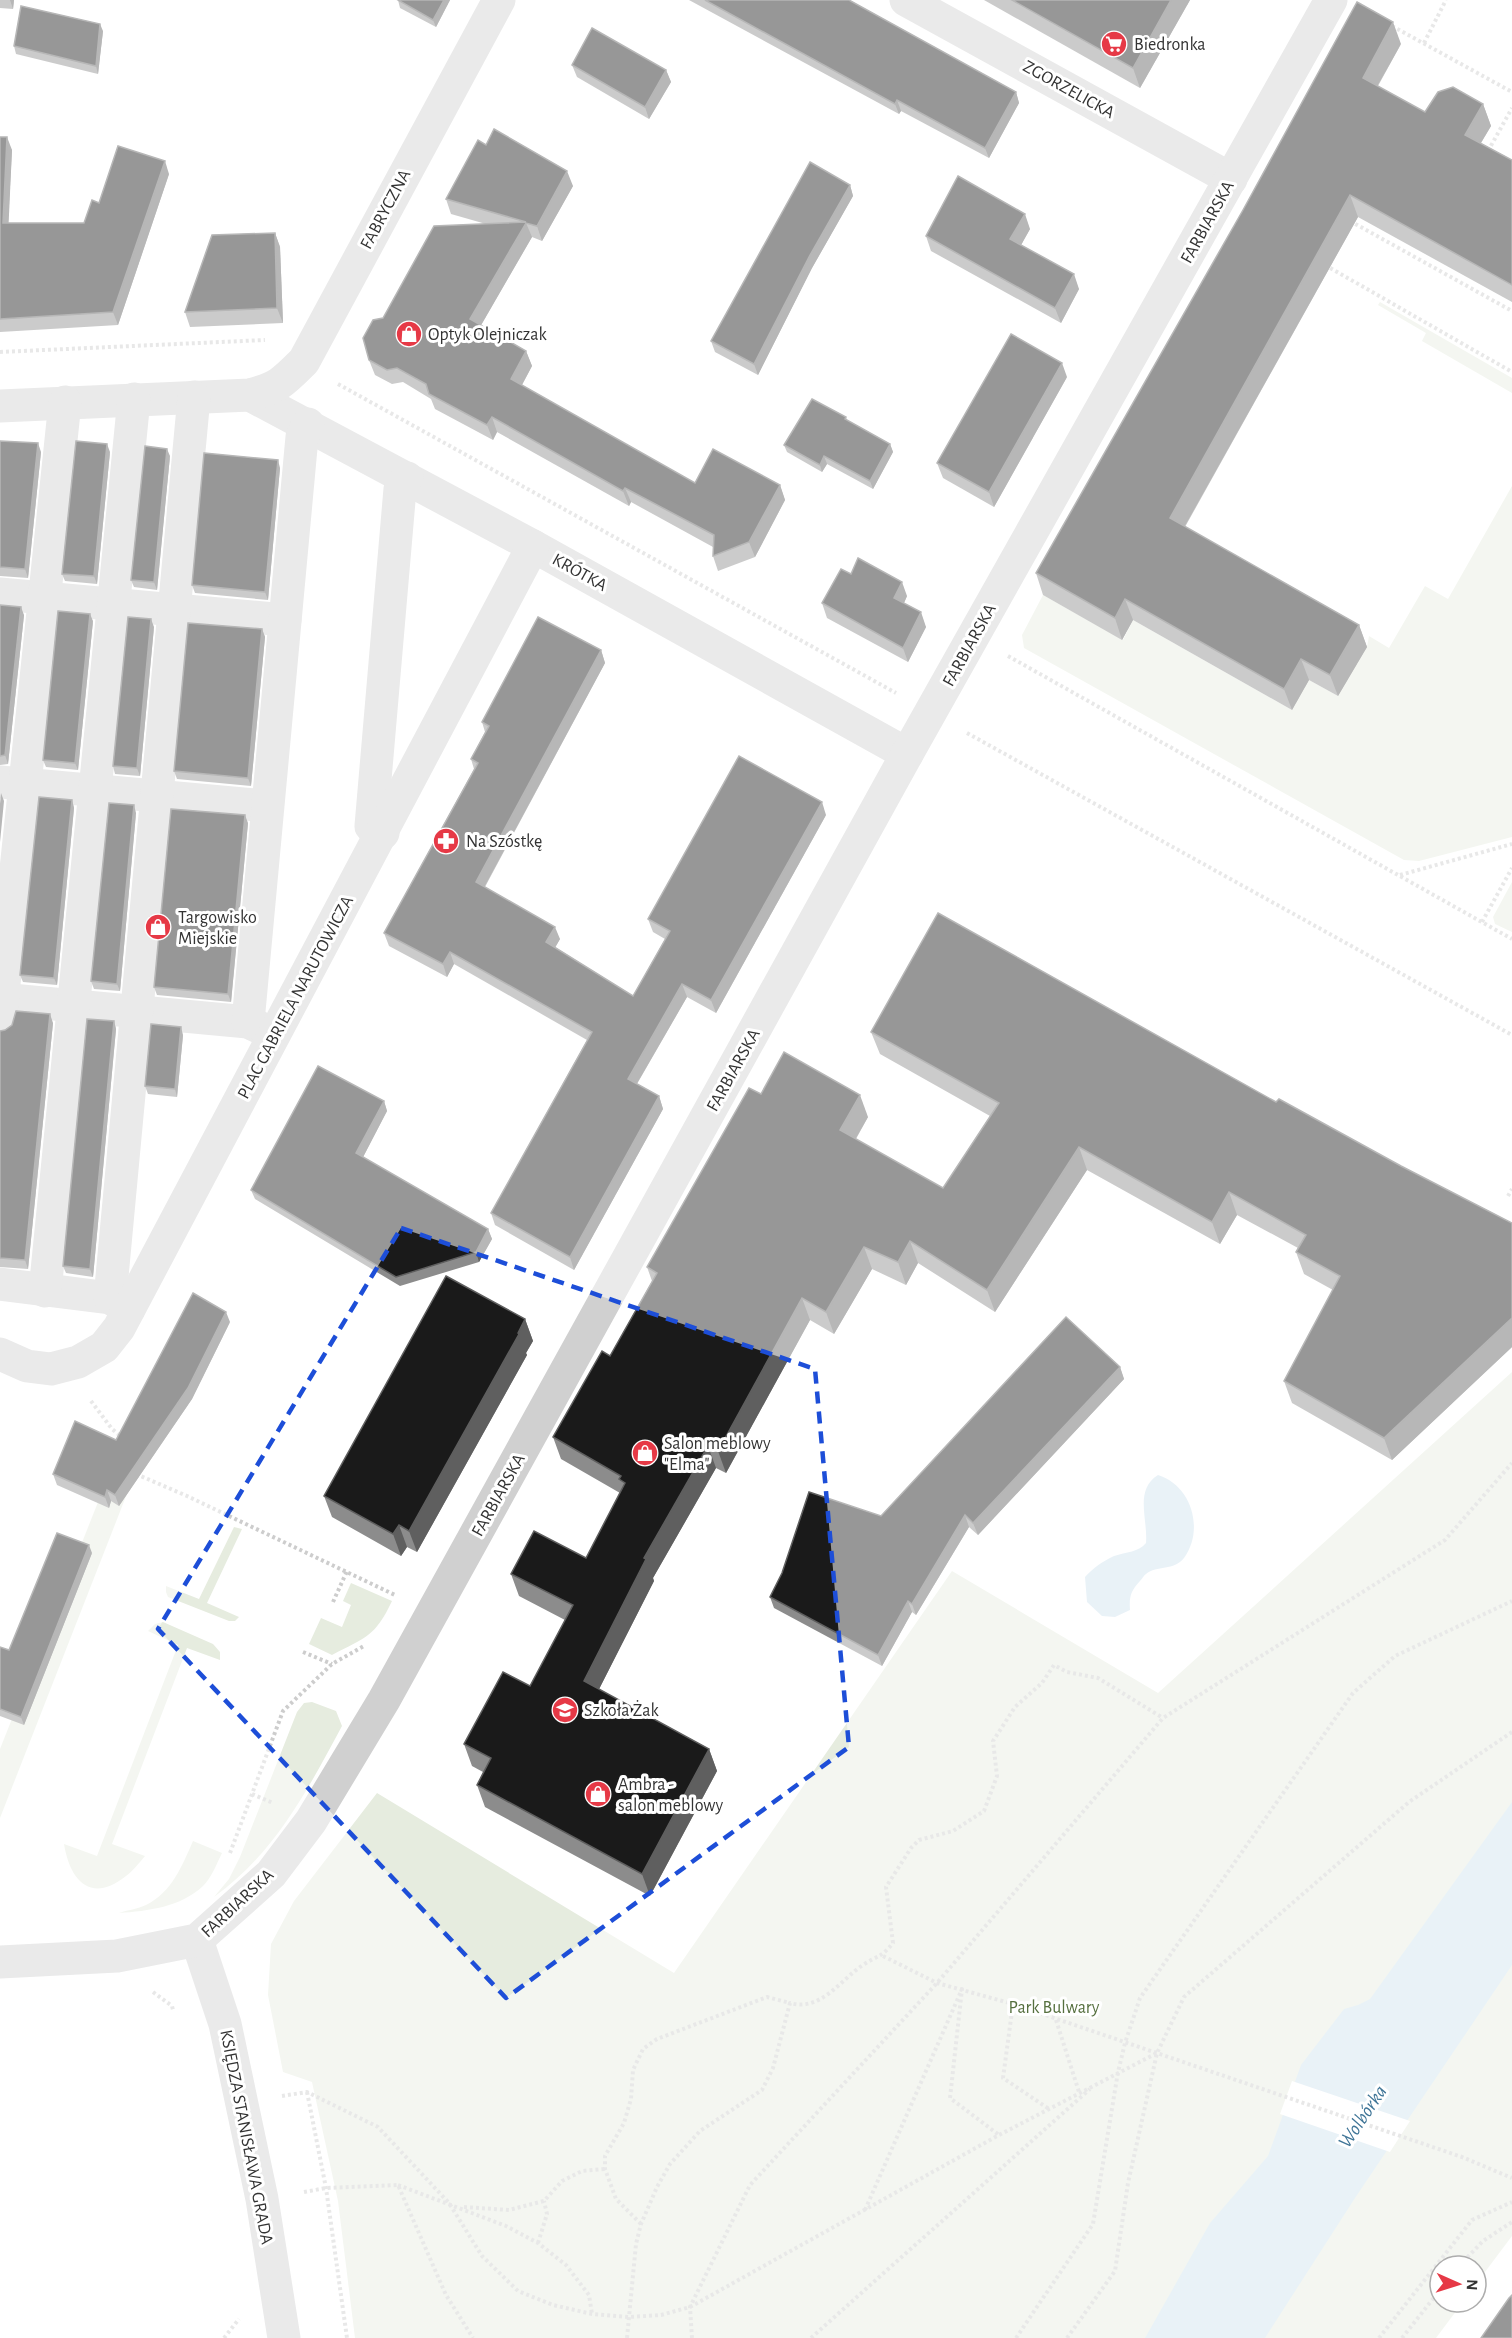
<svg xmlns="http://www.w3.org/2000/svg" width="1512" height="2338" viewBox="0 0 1512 2338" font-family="'Alegreya Sans',sans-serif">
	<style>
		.green { fill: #e6ecdf }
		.water { fill: #cfe2ee }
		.pier { fill: #fff }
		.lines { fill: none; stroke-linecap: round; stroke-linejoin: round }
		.path { stroke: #cdcdcd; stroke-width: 4; stroke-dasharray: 3 3; stroke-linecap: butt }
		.minor { stroke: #d0d0d0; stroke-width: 33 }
		.wall { fill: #8c8c8c }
		.shaded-wall { fill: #5f5f5f }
		.building { fill: #1a1a1a; stroke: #5f5f5f; stroke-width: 1.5 }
		.marked { fill: none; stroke: #1d4ed8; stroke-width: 4.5; stroke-dasharray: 12 8; stroke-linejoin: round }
		.labels { text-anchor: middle; stroke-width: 6; stroke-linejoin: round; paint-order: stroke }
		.poi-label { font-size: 18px; fill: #333; stroke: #fff; text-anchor: start }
		.street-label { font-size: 18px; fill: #333; stroke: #fff }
		.park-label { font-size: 18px; fill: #56703f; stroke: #fff }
		.water-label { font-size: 20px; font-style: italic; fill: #3f7597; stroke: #fff }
	</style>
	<rect width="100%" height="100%" fill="#fff"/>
	<g class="green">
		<path d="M1380,302L1512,378V393L1422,341L1426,333L1378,305Z"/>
		<path d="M1512,486V837L1419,861L1404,860L1024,648L1022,635L1043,595L1123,640L1133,620L1292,710L1309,680L1338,696L1367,647L1369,636L1389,648L1425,586L1448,599Z"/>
		<path d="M1512,882V932L1495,924L1493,917Z"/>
		<path d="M1512,1372V2236L1476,2284V2266H1440V2302H1463L1436,2338H355L338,2201L312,2082L283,2072L268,1995L271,1944L294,1901L377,1793L674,1973L952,1571L1158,1693Z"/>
		<path d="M108,1477L132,1481L0,1818V1749Z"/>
		<path d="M234,1527L242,1529L207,1603L239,1617L235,1621H229L168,1597L166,1592V1586L199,1599Z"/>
		<path d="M351,1583L392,1601C375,1637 366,1637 332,1655L309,1644L321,1618L342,1627L351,1605L343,1601Z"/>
		<path d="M163,1622L213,1644L220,1652V1660L187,1648L112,1844L145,1856C139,1863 133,1871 126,1876C91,1904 70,1881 64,1844L97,1856L178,1645L148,1631L155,1624Z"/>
		<path d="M312,1702L336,1711L342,1726C307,1791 275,1853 214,1897L229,1879L240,1857L297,1712L304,1703Z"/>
		<path d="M193,1841L222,1853C217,1863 212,1877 203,1886C181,1907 148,1911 119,1913C127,1910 138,1909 146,1905C172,1892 182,1866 193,1841Z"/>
	</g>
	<g class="water">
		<path d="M1158,1475C1191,1485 1205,1529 1184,1558C1174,1571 1157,1565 1146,1574C1144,1575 1142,1579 1140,1581C1131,1591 1129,1596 1130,1610L1115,1617L1102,1616L1087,1602L1085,1577C1093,1568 1103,1561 1114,1556C1126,1552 1139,1552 1146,1543C1148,1519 1134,1490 1158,1475Z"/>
		<path d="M1512,1802V1965L1355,2198L1265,2338H1145L1210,2223L1268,2156L1301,2065L1344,2009L1358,2005L1370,1999Z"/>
	</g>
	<path class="pier" d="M1292,2081L1410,2121L1390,2152L1280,2114Z"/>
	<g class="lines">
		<g class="path">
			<path d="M1392,26L1512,92"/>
			<path d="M1424,43L1446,0"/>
			<path d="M1488,151L1512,108"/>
			<path d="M1350,221L1512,311"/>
			<path d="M1325,265L1512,372"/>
			<path d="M0,352L265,340"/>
			<path d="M338,384L896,693"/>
			<path d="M1008,656L1512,939"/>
			<path d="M967,733L1512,1035"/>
			<path d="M1400,875L1512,844"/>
			<path d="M1482,922L1512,868"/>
			<path d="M1508,1196L1512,1189"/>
			<path d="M91,1401L112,1429L123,1438"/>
			<path d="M136,1474L187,1496L395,1595"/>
			<path d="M333,1602L347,1571"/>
			<path d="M303,1652L332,1664"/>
			<path d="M252,1794L273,1803"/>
			<path d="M230,1853L283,1711L332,1664L364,1646"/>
			<path d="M883,1956L937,1983L1013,2004L1462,2157L1512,2178"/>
			<path d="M153,1992L172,2006L173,2010"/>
			<path d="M1013,2004L1003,2078L1049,2109"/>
			<path d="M1056,2020L1079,2092"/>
			<path d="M307,2092L326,2188L347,2338"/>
			<path d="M282,2096L307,2092L378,2127L449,2203L482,2256L518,2291L553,2305L592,2314L629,2317L661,2315L690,2307L999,2135L1157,2053"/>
			<path d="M398,2185L506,2226L538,2243L566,2265L589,2295L592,2314"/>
			<path d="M304,2192L326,2188L398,2185L446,2295L473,2338"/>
			<path d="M464,2207L509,2210L544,2201L562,2181L582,2171L605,2169"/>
			<path d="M865,2210L962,1989L950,2098L999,2135"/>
			<path d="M641,2224L616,2199L605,2169V2156L624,2123L631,2099L633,2070L643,2049L657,2039L767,1997L790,2003"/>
			<path d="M538,2243L547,2214L544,2201"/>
			<path d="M1459,2266L1483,2241L1512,2222"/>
			<path d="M224,2338L239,2319"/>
			<path d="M627,2338L636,2244L641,2224L657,2187L670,2164L700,2131L762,2090L773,2068L790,2003C821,2012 841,1979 863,1965C878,1955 881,1958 893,1943L886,1887L911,1848L919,1840L953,1831L984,1811L997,1776L993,1741L1015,1707L1042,1683L1054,1665L1067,1672L1098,1678L1163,1718"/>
			<path d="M692,2338L690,2307L750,2185L937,1983L1163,1718L1445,1540L1512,1463"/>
			<path d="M811,2338L1090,2089"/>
			<path d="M1016,2338L1093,2224L1118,2072L1125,2043L1140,1998L1353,1693L1395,1656L1512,1601"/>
			<path d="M1067,2338L1115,2271L1128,2183L1157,2053L1184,1997L1409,1802L1512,1732"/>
			<path d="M1379,2338L1472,2220L1512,2202"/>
			<path d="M1402,2338L1440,2290"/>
		</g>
		<g class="minor">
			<path d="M906,0L1231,179"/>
			<path d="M250,395L533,546L907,754"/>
			<path d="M0,406L250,395C279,387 283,382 304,361L499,0"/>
			<path d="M0,594L285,620"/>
			<path d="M0,782L267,806"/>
			<path d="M383,833L371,826L400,489L407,478"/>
			<path d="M0,999L248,1022L267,1031"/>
			<path d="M0,1022L65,402"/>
			<path d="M248,1022L302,437L308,424"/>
			<path d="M0,1284L110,1298L129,1309"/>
			<path d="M45,1291L134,399"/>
			<path d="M110,1298L194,397"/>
			<path d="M0,1354L27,1366L51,1369L78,1362L104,1347L119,1328L533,546"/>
			<path d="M197,1940L225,2024L262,2199L284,2338"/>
			<path d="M0,1962L117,1956L197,1940L271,1874L311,1821L384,1700L907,754L1331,0"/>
		</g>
	</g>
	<g class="wall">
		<path d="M0,0H14L13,9L0,8Z"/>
		<path d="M398,0H450L436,27L400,8Z"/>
		<path d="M689,0H849L1016,92L1019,103L989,158L901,111L899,114Z"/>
		<path d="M984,0H1190L1140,88Z"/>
		<path d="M103,31L98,74L16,54L14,46Z"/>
		<path d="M1401,44L1378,86L1425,112L1483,104L1491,126L1481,143L1512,160V302L1358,217L1185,527L1359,625L1367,647L1338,696L1309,680L1292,710L1133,620L1122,640L1043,595L1036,573Z"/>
		<path d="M572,65L666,70L671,82L649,119L577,77Z"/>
		<path d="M0,137L12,150L8,223H84L99,203L169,174L118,325L0,332Z"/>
		<path d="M486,145L573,186L542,241L532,237L481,325L526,351L532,366L522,385L695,483L780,485L785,500L755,557L718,571L713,556V547L631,502L629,506L497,432L493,440L435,409L431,399L403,382L392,384L375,375L369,360L383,318L486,224L451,214L446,199Z"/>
		<path d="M850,185L853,196L812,268L758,375L715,352L711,341Z"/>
		<path d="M1030,229L1021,245L1079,289L1061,323L931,251L926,236Z"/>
		<path d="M275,233L280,247L283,323L190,327L185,312Z"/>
		<path d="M1067,377L994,507L943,478L937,463Z"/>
		<path d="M846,417L847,420L890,444L893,452L873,489L827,464L822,472L787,452L784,445Z"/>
		<path d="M0,441L41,452L28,578L0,576Z"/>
		<path d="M110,452L97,584L65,581L62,574Z"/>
		<path d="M170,456L157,590L134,587L131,580Z"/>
		<path d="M280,468L268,600L195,593L192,585Z"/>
		<path d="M851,574L907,596L904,603L926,627L908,662L827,618L822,603Z"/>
		<path d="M0,605L24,615L8,764L0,765Z"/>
		<path d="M93,621L78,770L46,767L43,760Z"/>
		<path d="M154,627L140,776L115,774L113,766Z"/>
		<path d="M262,629L265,637L251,786L177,779L174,771Z"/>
		<path d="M601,650L605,663L485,887L560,939L555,947L633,996L665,939L653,932L648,919L826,815L716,1013L687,997L637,1084L659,1096L663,1109L574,1270L495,1225L491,1213L587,1040L454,964L447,977L389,946L384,933L474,769L471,759L485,732L482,722Z"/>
		<path d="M72,800L74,808L57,985L23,982L20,975Z"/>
		<path d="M136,813L120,991L94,989L91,981Z"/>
		<path d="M248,823L231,1002L157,995L154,987Z"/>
		<path d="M114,1021L116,1029L93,1277L66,1273L63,1266Z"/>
		<path d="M53,1023L28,1269L0,1267V1031Z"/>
		<path d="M871,1032L1276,1102L1512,1223V1347L1392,1460L1292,1403L1284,1381L1333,1290L1304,1274L1296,1252L1298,1248L1237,1215L1220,1244L1087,1170L995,1312L918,1263L906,1285L872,1269L834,1334L810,1320L726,1473L716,1468L653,1578L654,1581L599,1689L709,1749L717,1771L650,1896L485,1807L477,1785L483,1772L472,1766L464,1744L530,1686L565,1620L519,1596L511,1574L586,1558L620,1493L561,1459L553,1437L610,1356L652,1281L647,1267L761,1094L868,1117L856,1139L943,1188L990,1116L880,1054Z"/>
		<path d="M183,1035L177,1097L148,1094L145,1086Z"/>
		<path d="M384,1101L387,1111L363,1157L488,1229L492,1239L479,1262L400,1286L255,1199L251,1190Z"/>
		<path d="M525,1319L533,1341L526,1353L527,1355L417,1552L407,1547L401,1556L332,1517L324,1496Z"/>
		<path d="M230,1322L192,1399L119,1506L111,1501L109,1508L57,1485L53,1474L116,1440Z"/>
		<path d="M1120,1367L1124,1379L978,1535L969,1527L916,1615L912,1612L882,1666L774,1608L770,1597L881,1516Z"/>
		<path d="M92,1553L24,1725L0,1716V1647L9,1650Z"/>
	</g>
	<g class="shaded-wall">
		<path d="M10,0H14L13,9Z"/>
		<path d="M444,0H450L436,27L433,20Z"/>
		<path d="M1171,0H1190L1140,88L1133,68Z"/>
		<path d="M1393,22L1401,44L1370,99L1363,78Z"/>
		<path d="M100,24L103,31L98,74L96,66Z"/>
		<path d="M666,70L671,82L649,119L645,107Z"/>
		<path d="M1016,92L1019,103L989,158L985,148Z"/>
		<path d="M897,100L901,111L899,114L895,104Z"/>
		<path d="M1483,104L1491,126L1473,156L1465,135Z"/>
		<path d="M7,137L12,150L8,236L3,223Z"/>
		<path d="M165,161L169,174L118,325L113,312Z"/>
		<path d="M567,171L573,186L542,241L537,226Z"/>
		<path d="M850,185L853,196L812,268L758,375L754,364L809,257Z"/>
		<path d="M1350,195L1358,217L1177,540L1170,518Z"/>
		<path d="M1025,214L1030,229L1016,254L1010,239Z"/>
		<path d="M526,223L532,237L476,334L470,319Z"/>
		<path d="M275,233L280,247L283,323L277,308Z"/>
		<path d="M1074,274L1079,289L1061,323L1055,308Z"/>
		<path d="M526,351L532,366L517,394L511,379Z"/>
		<path d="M1062,363L1067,377L994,507L989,492Z"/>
		<path d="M492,417L497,432L493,440L487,425Z"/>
		<path d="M38,443L41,452L28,578L25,569Z"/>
		<path d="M107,444L110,452L97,584L94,576Z"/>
		<path d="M890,444L893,452L873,489L870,481Z"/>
		<path d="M167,449L170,456L157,590L154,582Z"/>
		<path d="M824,456L827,464L822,472L820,465Z"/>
		<path d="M278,460L280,468L268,600L265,592Z"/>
		<path d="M780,485L785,500L755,557L749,542Z"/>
		<path d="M625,488L631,502L629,506L623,491Z"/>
		<path d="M902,582L907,596L900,612L894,598Z"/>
		<path d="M1125,599L1133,620L1122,640L1115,618Z"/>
		<path d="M21,607L24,615L8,764L5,755Z"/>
		<path d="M921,612L926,627L908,662L903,648Z"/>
		<path d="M90,614L93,621L78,770L75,763Z"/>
		<path d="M151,619L154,627L140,776L137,768Z"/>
		<path d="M1359,625L1367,647L1338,696L1330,675Z"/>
		<path d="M262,629L265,637L251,786L248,778Z"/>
		<path d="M601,650L605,663L480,895L476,882Z"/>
		<path d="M1301,659L1309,680L1292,710L1284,689Z"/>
		<path d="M1,793L4,801L0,842V804Z"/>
		<path d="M72,800L74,808L57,985L54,978Z"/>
		<path d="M822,802L826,815L716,1013L711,1000Z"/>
		<path d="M134,805L136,813L120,991L117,984Z"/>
		<path d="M245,815L248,823L231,1002L228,994Z"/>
		<path d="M555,927L560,939L551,955L546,942Z"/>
		<path d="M450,952L454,964L447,977L443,964Z"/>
		<path d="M682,984L687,997L632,1092L628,1079Z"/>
		<path d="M50,1014L53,1023L28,1269L25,1260Z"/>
		<path d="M114,1021L116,1029L93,1277L90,1269Z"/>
		<path d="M181,1027L183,1035L177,1097L175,1089Z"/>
		<path d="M860,1095L868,1117L848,1152L840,1130Z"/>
		<path d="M659,1096L663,1109L574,1270L570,1257Z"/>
		<path d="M384,1101L387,1111L360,1163L356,1153Z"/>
		<path d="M1079,1147L1087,1170L995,1312L987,1290Z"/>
		<path d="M1229,1192L1237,1215L1220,1244L1212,1222Z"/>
		<path d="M488,1229L492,1239L479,1262L476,1252Z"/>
		<path d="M910,1241L918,1263L906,1285L898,1262Z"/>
		<path d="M864,1247L872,1269L834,1334L826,1312Z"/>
		<path d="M802,1298L810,1320L726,1473L718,1451Z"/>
		<path d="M226,1312L230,1322L192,1399L119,1506L115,1495Z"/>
		<path d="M1512,1318V1347L1392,1460L1384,1438Z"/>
		<path d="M525,1319L533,1341L526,1353L527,1355L417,1552L409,1531Z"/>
		<path d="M1120,1367L1124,1379L978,1535L973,1523Z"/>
		<path d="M708,1446L716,1468L653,1578L654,1581L592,1703L584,1681L644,1558Z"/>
		<path d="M107,1490L111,1501L109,1508L105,1497Z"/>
		<path d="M965,1515L969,1527L916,1615L912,1604Z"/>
		<path d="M399,1525L407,1547L401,1556L393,1534Z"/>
		<path d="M89,1545L92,1553L24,1725L21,1717Z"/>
		<path d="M908,1601L912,1612L882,1666L878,1655Z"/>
		<path d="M709,1749L717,1771L650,1896L642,1874Z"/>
	</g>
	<g class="building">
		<path d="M398,0H444L433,20Z"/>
		<path d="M705,0H849L1016,92L985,148L897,100L895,104Z"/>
		<path d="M1012,0H1171L1133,68Z"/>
		<path d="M1357,2L1393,22L1363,78L1425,112L1438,92L1453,87L1483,104L1465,135L1512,160V285L1350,195L1170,518L1359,625L1330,675L1301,659L1284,689L1125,599L1115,618L1036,573L1243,210Z"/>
		<path d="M21,6L100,24L96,66L14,46Z"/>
		<path d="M592,28L666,70L645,107L572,65Z"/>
		<path d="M494,129L567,171L537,226L526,223L470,319L526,351L511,379L695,483L713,449L780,485L749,542L713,556L714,535L625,488L623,491L492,417L487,425L429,394L426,384L397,368L387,370L369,360L363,338L373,320L383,318L434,226L526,222L446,199L478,140L486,145Z"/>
		<path d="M0,137H7L3,223H84L92,200L99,203L118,146L165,161L113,312L0,319Z"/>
		<path d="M810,162L850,185L809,257L754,364L711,341Z"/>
		<path d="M958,176L1025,214L1010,239L1074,274L1055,308L926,236Z"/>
		<path d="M275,233L277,308L185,312L212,235Z"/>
		<path d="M1011,334L1062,363L989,492L937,463Z"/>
		<path d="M812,399L846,417L845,419L890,444L870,481L824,456L820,465L784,445Z"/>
		<path d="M0,441L38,443L25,569L0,567Z"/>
		<path d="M76,441L107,444L94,576L62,574Z"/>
		<path d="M145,446L167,449L154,582L131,580Z"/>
		<path d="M204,453L278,460L265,592L192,585Z"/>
		<path d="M858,558L902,582L894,598L921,612L903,648L822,603L841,569L851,574Z"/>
		<path d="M0,605L21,607L5,755L0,756Z"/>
		<path d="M58,611L90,614L75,763L43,760Z"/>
		<path d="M128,617L151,619L137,768L113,766Z"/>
		<path d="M538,617L601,650L476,882L555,927L546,942L633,996L670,931L648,919L739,756L822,802L711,1000L682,984L628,1079L659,1096L570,1257L491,1213L592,1032L450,952L443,964L384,933L478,763L471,759L489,726L482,722Z"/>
		<path d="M188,623L262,629L248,778L174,771Z"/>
		<path d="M39,797L72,800L54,978L20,975Z"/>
		<path d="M109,803L134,805L117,984L91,981Z"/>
		<path d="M171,809L245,815L228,994L154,987Z"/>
		<path d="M938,913L1276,1102L1279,1099L1401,1166L1512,1223V1318L1384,1438L1284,1381L1340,1276L1296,1252L1306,1235L1229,1192L1212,1222L1079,1147L987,1290L910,1241L898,1262L864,1247L826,1312L802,1298L718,1451L708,1446L644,1558L646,1559L584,1681L709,1749L642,1874L477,1785L491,1758L464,1744L503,1672L530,1686L573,1605L511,1574L534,1531L586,1558L625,1483L619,1479L621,1476L553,1437L602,1351L610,1356L657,1273L647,1267L749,1088L761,1094L784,1052L860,1095L840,1130L943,1188L999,1103L871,1032Z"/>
		<path d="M16,1011L50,1014L25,1260L0,1258V1031L5,1030L12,1025Z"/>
		<path d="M87,1019L114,1021L90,1269L63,1266Z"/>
		<path d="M151,1024L181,1027L175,1089L145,1086Z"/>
		<path d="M318,1066L384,1101L356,1153L488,1229L476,1252L396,1277L251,1190Z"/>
		<path d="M446,1276L525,1319L518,1333L519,1334L409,1531L399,1525L393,1534L324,1496Z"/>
		<path d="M193,1293L226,1312L188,1388L115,1495L107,1490L105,1497L53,1474L75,1421L116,1440Z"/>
		<path d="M1066,1317L1120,1367L973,1523L965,1515L912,1604L908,1601L878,1655L770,1597L782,1573L809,1492L881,1516Z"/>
		<path d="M57,1533L89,1545L21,1717L0,1709V1647L9,1650Z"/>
		<path d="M1512,2295V2338H1481L1509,2298Z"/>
	</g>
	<path d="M0 0H1512V2338H0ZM401,1228L815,1369L849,1747L506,1998L158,1629Z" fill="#fff" fill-opacity=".55" fill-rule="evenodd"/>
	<path class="marked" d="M401,1228L815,1369L849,1747L506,1998L158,1629Z"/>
	<defs>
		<g id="supermarket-disc" transform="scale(1.35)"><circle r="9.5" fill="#e63946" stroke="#fff"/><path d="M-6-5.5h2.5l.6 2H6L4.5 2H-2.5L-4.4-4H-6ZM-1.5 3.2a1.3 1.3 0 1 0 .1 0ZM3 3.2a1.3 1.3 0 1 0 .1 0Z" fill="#fff"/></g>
		<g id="shop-disc" transform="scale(1.35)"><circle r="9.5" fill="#e63946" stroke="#fff"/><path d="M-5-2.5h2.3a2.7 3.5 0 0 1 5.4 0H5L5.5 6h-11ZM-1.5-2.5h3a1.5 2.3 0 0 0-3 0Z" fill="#fff"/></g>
		<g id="pharmacy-disc" transform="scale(1.35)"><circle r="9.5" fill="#e63946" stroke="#fff"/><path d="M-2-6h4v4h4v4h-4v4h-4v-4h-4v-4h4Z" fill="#fff"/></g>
		<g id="school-disc" transform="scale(1.35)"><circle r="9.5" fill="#e63946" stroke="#fff"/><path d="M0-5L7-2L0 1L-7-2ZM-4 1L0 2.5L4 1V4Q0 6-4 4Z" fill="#fff"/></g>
	</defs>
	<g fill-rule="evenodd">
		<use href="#supermarket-disc" x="1114" y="44"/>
		<use href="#shop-disc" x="409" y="334"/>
		<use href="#pharmacy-disc" x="446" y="841"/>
		<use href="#shop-disc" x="158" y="927"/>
		<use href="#shop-disc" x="645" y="1453"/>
		<use href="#school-disc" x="565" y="1710"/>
		<use href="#shop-disc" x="598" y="1794"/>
	</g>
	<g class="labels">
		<g class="poi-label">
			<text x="1134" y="50">Biedronka</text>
			<text x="428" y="340">Optyk Olejniczak</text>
			<text x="466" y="847">Na Szóstkę</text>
			<text x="178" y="923">Targowisko<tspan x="178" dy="21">Miejskie</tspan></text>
			<text x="664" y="1449">Salon meblowy<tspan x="664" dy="21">"Elma"</tspan></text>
			<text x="584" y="1716">Szkoła Żak</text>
			<text x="618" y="1790">Ambra -<tspan x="618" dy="21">salon meblowy</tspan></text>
		</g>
		<g class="street-label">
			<text transform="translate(1069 89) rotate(29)" y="6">ZGORZELICKA</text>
			<text transform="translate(385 209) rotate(-62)" y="6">FABRYCZNA</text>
			<text transform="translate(1207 222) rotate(-61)" y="6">FARBIARSKA</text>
			<text transform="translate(580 572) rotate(29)" y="6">KRÓTKA</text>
			<text transform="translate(969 645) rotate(-61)" y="6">FARBIARSKA</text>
			<text transform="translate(295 997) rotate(-62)" y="6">PLAC GABRIELA NARUTOWICZA</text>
			<text transform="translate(733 1070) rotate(-61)" y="6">FARBIARSKA</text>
			<text transform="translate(498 1495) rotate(-61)" y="6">FARBIARSKA</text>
			<text transform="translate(237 1903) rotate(-43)" y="6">FARBIARSKA</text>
			<text transform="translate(247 2137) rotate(79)" y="6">KSIĘDZA STANISŁAWA GRADA</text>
		</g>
		<g class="park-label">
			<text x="1054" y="2013">Park Bulwary</text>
		</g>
		<g class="water-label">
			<text transform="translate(1362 2116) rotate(-56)" y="7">Wolbórka</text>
		</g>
	</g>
	<g transform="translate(1458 2284) rotate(93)"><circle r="28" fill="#ffffff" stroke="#adadad" stroke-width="1.5"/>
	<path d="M0-4.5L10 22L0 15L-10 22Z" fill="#e63946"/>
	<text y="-9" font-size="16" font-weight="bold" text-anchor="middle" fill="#333333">N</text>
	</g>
</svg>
